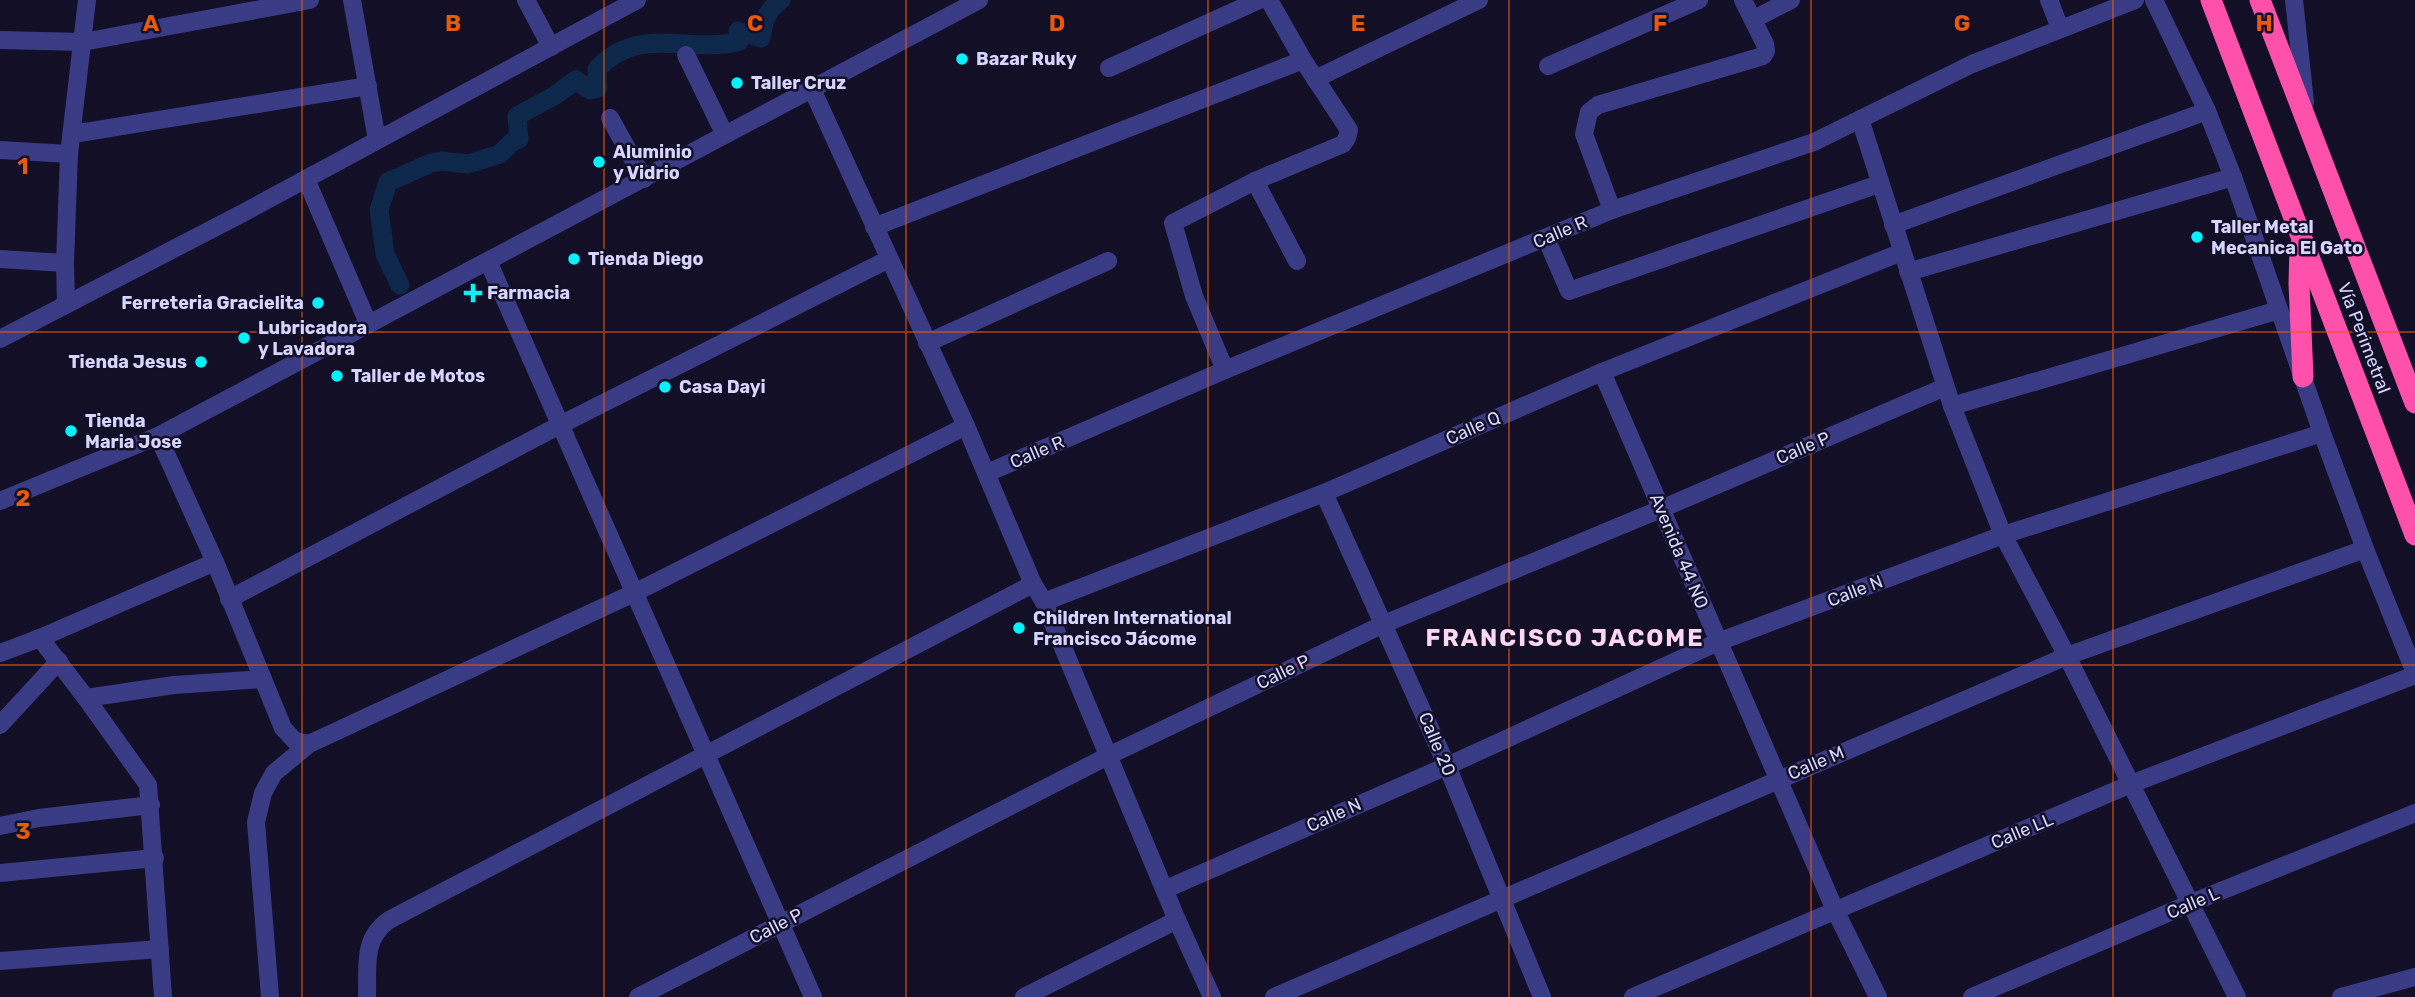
<svg xmlns="http://www.w3.org/2000/svg" width="2415" height="997" viewBox="0 0 2415 997" font-family="Rubik,sans-serif">
	<style>
		.lines { fill: none; stroke-linecap: round; stroke-linejoin: round }
		.canal { stroke: #0e284b; stroke-width: 19 }
		.minor { stroke: #3a3b85; stroke-width: 18 }
		.highway { stroke: #ff50ac; stroke-width: 21 }
		.grid { fill: none; stroke: #e8590c; stroke-width: 2; stroke-opacity: 0.55 }
		.poi-dot { fill: #01f2ff; stroke: #120f26; stroke-width: 2.5 }
		.labels { text-anchor: middle; stroke-width: 5; stroke-linejoin: round; paint-order: stroke }
		.poi-label { font-size: 18px; font-weight: bold; fill: #d7d5ff; stroke: #120f26; text-anchor: start }
		.street-label { font-size: 18px; fill: #d7d5ff; stroke: #120f26 }
		.district-label { font-size: 24px; font-weight: bold; letter-spacing: 2px; fill: #ffd7f2; stroke: #120f26 }
		.grid-label { font-size: 23px; text-anchor: middle; font-weight: bold; fill: #e8590c; stroke: #120f26; stroke-width: 5; stroke-linejoin: round; paint-order: stroke }
	</style>
	<rect width="100%" height="100%" fill="#120f26"/>
	<g class="lines">
		<path class="canal" d="M400,285L385,254L379,210L388,182L431,163L441,161L468,164L500,154L512,142L519,139L517,116L554,96L576,80L590,90L598,88L597,69C641,23 688,55 739,41L738,31L761,38C764,20 765,13 781,0"/>
		<g class="minor">
			<path d="M352,0L377,140"/>
			<path d="M526,0L551,47"/>
			<path d="M1269,0L1303,60"/>
			<path d="M2049,0L2060,28"/>
			<path d="M2154,0L2207,111L2233,177L2322,433L2365,549L2415,673"/>
			<path d="M2294,0L2305,102"/>
			<path d="M1754,19L1791,0"/>
			<path d="M0,40L83,42L310,0"/>
			<path d="M686,55L725,135"/>
			<path d="M1548,66L1699,0"/>
			<path d="M1109,68L1259,0"/>
			<path d="M1315,79L1479,0"/>
			<path d="M812,89L966,426L1033,584L1044,602L1177,920L1212,997"/>
			<path d="M610,118L644,179"/>
			<path d="M1860,119L1952,406L2003,535L2067,656L2237,997"/>
			<path d="M73,134L368,86"/>
			<path d="M0,150L69,154"/>
			<path d="M306,179L368,323"/>
			<path d="M1255,181L1297,261"/>
			<path d="M1612,210L1584,134L1589,112L1598,105L1763,56L1766,51L1765,44L1743,0"/>
			<path d="M1893,225L2207,111"/>
			<path d="M874,227L1303,60L1349,130L1347,138L1343,144L1255,181L1173,223L1194,296L1225,370"/>
			<path d="M1546,238L1569,291L1879,184"/>
			<path d="M0,259L65,263"/>
			<path d="M488,261L813,997"/>
			<path d="M1908,272L2233,177"/>
			<path d="M66,305L65,263L69,154L87,0"/>
			<path d="M0,339L243,213L637,0"/>
			<path d="M927,343L1108,261"/>
			<path d="M1602,372L1835,910L1878,997"/>
			<path d="M1952,406L2279,310"/>
			<path d="M158,436L215,562L283,728L295,741L309,744"/>
			<path d="M987,473L1225,370L1612,210L1814,142L1972,64L2135,0"/>
			<path d="M1324,493L1447,766L1542,997"/>
			<path d="M0,501L158,436L979,0"/>
			<path d="M229,599L560,425L889,259"/>
			<path d="M1044,602L1324,493L1602,372L1902,252"/>
			<path d="M40,638L86,698L148,785L163,997"/>
			<path d="M0,653L40,638L215,562"/>
			<path d="M86,698L174,685L262,679"/>
			<path d="M0,725L59,661"/>
			<path d="M0,826L39,818L151,805"/>
			<path d="M0,873L155,858"/>
			<path d="M1166,889L1447,766L1718,642L2003,535L2322,433"/>
			<path d="M0,961L160,949"/>
			<path d="M270,997L256,822L263,793L274,773L309,744L634,593L966,426"/>
			<path d="M367,997C368,966 362,939 389,920L1033,584"/>
			<path d="M638,997L1110,755L1384,624L1661,509L1945,387"/>
			<path d="M1024,997L1177,920"/>
			<path d="M1274,997L2067,656L2365,549"/>
			<path d="M1633,997L2131,784L2415,675"/>
			<path d="M1972,997L2191,903L2415,813"/>
			<path d="M2341,997L2415,977"/>
		</g>
		<g class="highway">
			<path d="M2211,0L2415,535"/>
			<path d="M2260,0L2415,403"/>
			<path d="M2300,246L2299,284L2303,377"/>
		</g>
	</g>
	<path class="grid" d="M302,0V997M604,0V997M906,0V997M1208,0V997M1509,0V997M1811,0V997M2113,0V997M0,332H2415M0,665H2415"/>
	<g class="poi-dot">
		<circle cx="962" cy="59" r="7"/>
		<circle cx="737" cy="83" r="7"/>
		<circle cx="599" cy="162" r="7"/>
		<circle cx="2197" cy="237" r="7"/>
		<circle cx="574" cy="259" r="7"/>
		<path d="M469.5 282.5h7v7h7v7h-7v7h-7v-7h-7v-7h7z"/>
		<circle cx="318" cy="303" r="7"/>
		<circle cx="244" cy="338" r="7"/>
		<circle cx="201" cy="362" r="7"/>
		<circle cx="337" cy="376" r="7"/>
		<circle cx="665" cy="387" r="7"/>
		<circle cx="71" cy="431" r="7"/>
		<circle cx="1019" cy="628" r="7"/>
	</g>
	<g class="labels">
		<g class="poi-label">
			<text x="976" y="65">Bazar Ruky</text>
			<text x="751" y="89">Taller Cruz</text>
			<text x="613" y="158">Aluminio<tspan x="613" dy="21">y Vidrio</tspan></text>
			<text x="2211" y="233">Taller Metal<tspan x="2211" dy="21">Mecanica El Gato</tspan></text>
			<text x="588" y="265">Tienda Diego</text>
			<text x="487" y="299">Farmacia</text>
			<text x="304" y="309" text-anchor="end">Ferreteria Gracielita</text>
			<text x="258" y="334">Lubricadora<tspan x="258" dy="21">y Lavadora</tspan></text>
			<text x="187" y="368" text-anchor="end">Tienda Jesus</text>
			<text x="351" y="382">Taller de Motos</text>
			<text x="679" y="393">Casa Dayi</text>
			<text x="85" y="427">Tienda<tspan x="85" dy="21">Maria Jose</tspan></text>
			<text x="1033" y="624">Children International<tspan x="1033" dy="21">Francisco Jácome</tspan></text>
		</g>
		<g class="street-label">
			<text transform="translate(1560 232) rotate(-23)" y="6">Calle R</text>
			<text transform="translate(2364 338) rotate(69)" y="6">Vía Perimetral</text>
			<text transform="translate(1473 428) rotate(-24)" y="6">Calle Q</text>
			<text transform="translate(1803 448) rotate(-23)" y="6">Calle P</text>
			<text transform="translate(1037 452) rotate(-23)" y="6">Calle R</text>
			<text transform="translate(1679 551) rotate(67)" y="6">Avenida 44 NO</text>
			<text transform="translate(1855 591) rotate(-21)" y="6">Calle N</text>
			<text transform="translate(1283 672) rotate(-26)" y="6">Calle P</text>
			<text transform="translate(1437 744) rotate(67)" y="6">Calle 20</text>
			<text transform="translate(1816 763) rotate(-23)" y="6">Calle M</text>
			<text transform="translate(1334 815) rotate(-24)" y="6">Calle N</text>
			<text transform="translate(2022 831) rotate(-23)" y="6">Calle LL</text>
			<text transform="translate(2193 903) rotate(-23)" y="6">Calle L</text>
			<text transform="translate(776 926) rotate(-27)" y="6">Calle P</text>
		</g>
		<g class="district-label">
			<text x="1565" y="646">FRANCISCO JACOME</text>
		</g>
	</g>
	<g class="grid-label">
		<text x="151" y="31">A</text>
		<text x="453" y="31">B</text>
		<text x="755" y="31">C</text>
		<text x="1057" y="31">D</text>
		<text x="1358" y="31">E</text>
		<text x="1660" y="31">F</text>
		<text x="1962" y="31">G</text>
		<text x="2264" y="31">H</text>
		<text x="23" y="174">1</text>
		<text x="23" y="506">2</text>
		<text x="23" y="839">3</text>
	</g>
</svg>
